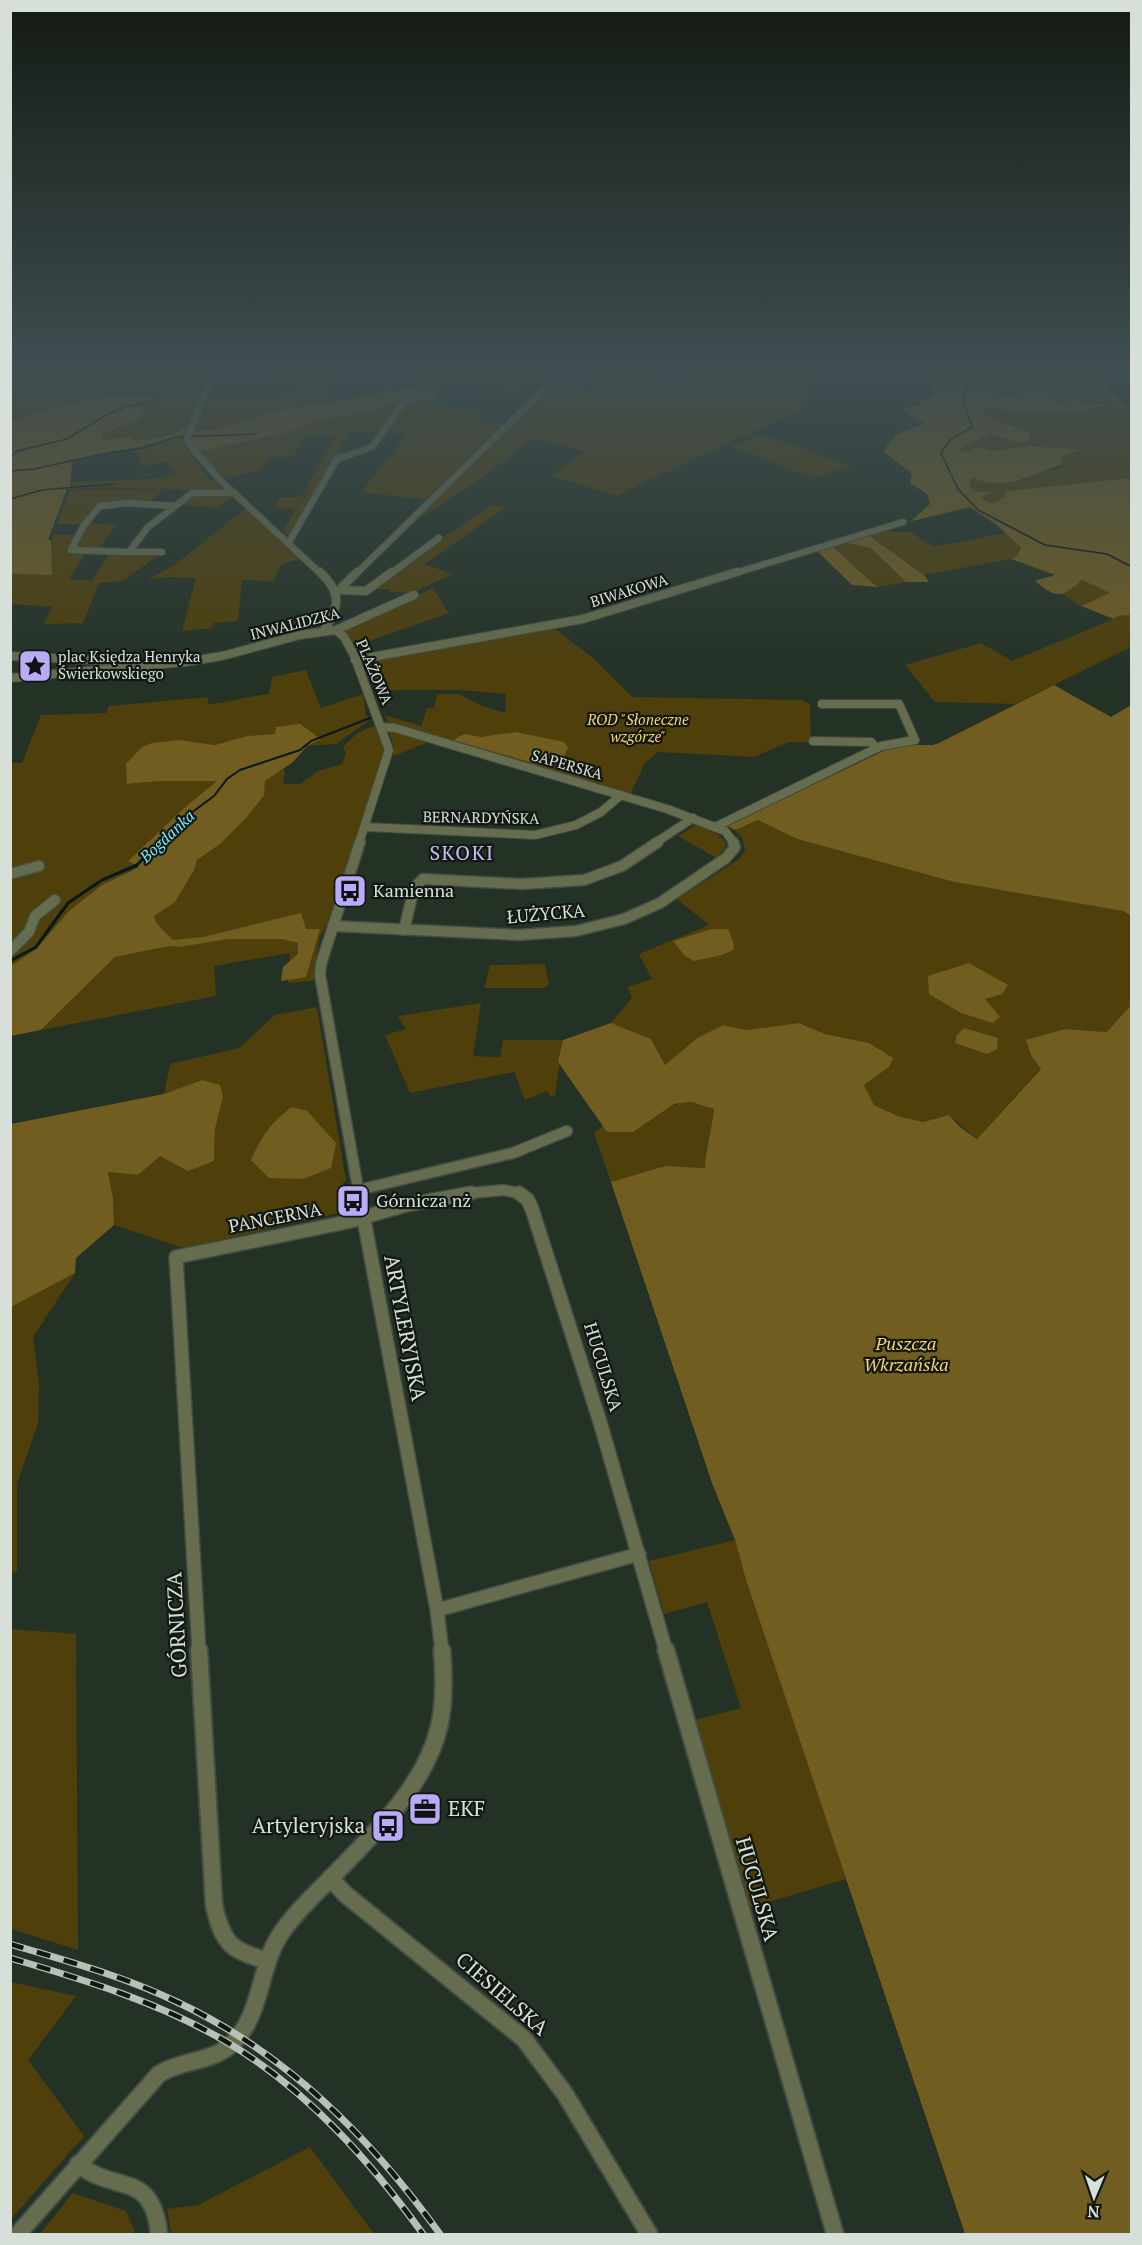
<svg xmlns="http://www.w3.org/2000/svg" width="1142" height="2245" viewBox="0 0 1142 2245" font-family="'PT Serif',serif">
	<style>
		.green { fill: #4f3f0a }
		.forest { fill: #715d20 }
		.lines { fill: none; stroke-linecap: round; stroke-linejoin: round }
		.stream-far2 { stroke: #091819; stroke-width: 1.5 }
		.stream-far1 { stroke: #091819; stroke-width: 2 }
		.stream { stroke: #091819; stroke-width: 3 }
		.minor-far4-casing { stroke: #414d42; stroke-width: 8 }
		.minor-far3-casing { stroke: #414d42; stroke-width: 10 }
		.minor-far2-casing { stroke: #414d42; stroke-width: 13 }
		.minor-far1-casing { stroke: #414d42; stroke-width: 16 }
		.minor-casing { stroke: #414d42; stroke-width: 20 }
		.minor-far4 { stroke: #666d4f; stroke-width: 6 }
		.minor-far3 { stroke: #666d4f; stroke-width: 8 }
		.minor-far2 { stroke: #666d4f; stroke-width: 10 }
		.minor-far1 { stroke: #666d4f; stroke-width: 13 }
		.minor { stroke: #666d4f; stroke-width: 16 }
		.rail-casing { stroke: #b7c1b8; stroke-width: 7 }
		.rail { stroke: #111712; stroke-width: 4.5; stroke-dasharray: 14; stroke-linecap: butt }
		.labels { text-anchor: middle; stroke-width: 4.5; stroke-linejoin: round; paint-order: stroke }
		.far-street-label { font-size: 15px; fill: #d7e0d8; stroke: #111712 }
		.far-poi-label { font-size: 15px; fill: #d7e0d8; stroke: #111712; text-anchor: start }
		.far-park-label { font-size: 15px; font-style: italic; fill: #f9d468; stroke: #111712 }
		.far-water-label { font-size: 16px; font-style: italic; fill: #78ecf9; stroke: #111712 }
		.poi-label { font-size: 18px; fill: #d7e0d8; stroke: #111712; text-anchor: start }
		.street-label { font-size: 18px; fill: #d7e0d8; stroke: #111712 }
		.park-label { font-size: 18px; font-style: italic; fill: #f9d468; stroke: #111712 }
		.neighbourhood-label { font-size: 20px; letter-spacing: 1.5px; fill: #c6bdf6; stroke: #111712 }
		.near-street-label { font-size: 21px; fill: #d7e0d8; stroke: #111712 }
		.near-poi-label { font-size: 21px; fill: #d7e0d8; stroke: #111712; text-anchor: start }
	</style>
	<rect width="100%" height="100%" fill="#243125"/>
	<g class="green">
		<path d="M10,366H216C212,373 208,385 201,389C177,402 113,396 82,401C58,404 34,415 11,422Z"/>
		<path d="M224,366H344L326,401L285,409L215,430L193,431L208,396L300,394L305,384L271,383L272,380L215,381Z"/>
		<path d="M456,366H565L547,383L527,382L518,392L452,385L441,387Z"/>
		<path d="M702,366H821L806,407L616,496L551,476L585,452L533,439L472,485L403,529L553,384L588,392L599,384V382L564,373L570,367L680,382Z"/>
		<path d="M1001,366H1095L1100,368L1103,381L1097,386H1087V388L1098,398L1117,400L1122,404H1095L1068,400L1059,404L1049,397V392L1020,391L1023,397H1020L989,392L985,387L989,370Z"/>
		<path d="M203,392L188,426L182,431L134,441L131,437L101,440L100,435L111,429L135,405Z"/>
		<path d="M436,395L430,406L485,412L479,421L505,424L427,500L361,492L406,435L351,431L289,537L283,531L295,509L273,508L280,497H302L333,437L304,436L293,457H269L261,470L223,479L198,452L288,432L319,420L366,412L390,405Z"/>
		<path d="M1111,405L1131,412V478L1006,491L1004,497L993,504L981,497L991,492L973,491L969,482L973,477L999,483L1022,480L1063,465L1061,456L1080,451L1029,446L991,451L984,448L972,450L973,453L956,450L991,434L1011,440L1028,432L1011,424L991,419L982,411L998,408L1051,414Z"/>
		<path d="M761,434L852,466L812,478L732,447Z"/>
		<path d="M181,437C190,459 208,479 228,492L107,487L70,489L71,482L153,479L177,474L168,462L142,466L135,449Z"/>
		<path d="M105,489L163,490L150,502C117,501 102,496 80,524H57L70,491Z"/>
		<path d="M195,494L234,496L218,508L181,505Z"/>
		<path d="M491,505L506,507L425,564L452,574L412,593L388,592L391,589H375L423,551Z"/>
		<path d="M247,507L302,559L281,564L274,581L242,580L238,621L213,623L212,628L182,631L196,578L168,577L147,580L176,564Z"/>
		<path d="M88,523L116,525L98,550L88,549L69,580H92L109,554H160L123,581L99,583L83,623L44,624L52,607L11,604L10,574L52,575L51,548L53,535H82Z"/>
		<path d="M884,531L911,532L926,543L937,546L1006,533L1021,548L1017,556L1011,559L924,575L868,535Z"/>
		<path d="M847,543L871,548L906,582L877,587L833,547Z"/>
		<path d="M1082,580L1111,593L1081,606L1062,594Z"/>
		<path d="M433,588L449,613L354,646L345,629Z"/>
		<path d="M1131,615V647L1015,704L935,702L905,665L981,643L1012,661L1114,619L1117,616Z"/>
		<path d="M554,628L594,659L632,697L801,700L810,704L811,742H789L754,757L658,752L645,763L630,795L388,722L385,715L421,726L427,708H434L437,694H459L480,705L505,713L506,694L459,690H376L364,661Z"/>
		<path d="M306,670L321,708L363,694L366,715L371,719L336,744L307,746L321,739L275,734L247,736L215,745L180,740L127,784L160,781H218L184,808L128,861L139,866L102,885L36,949L11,966V763H22L41,715L106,713L109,706L208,697V704C229,703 248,696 269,694L272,677Z"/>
		<path d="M376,726L384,748L381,763L327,923L319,939L313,981L288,983L290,953L214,966L216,996L41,1030L115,957L170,946L173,940L157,924L154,916C182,897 182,890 196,862C201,853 215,850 221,842C242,818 254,781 285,769L283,784H300L318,771L342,764L346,754L343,747C352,737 362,728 376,726Z"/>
		<path d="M391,731L431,741L394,756V747L389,732Z"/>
		<path d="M758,820L797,839L954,882L1123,911L1131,916V1005L1108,1032L1065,1029L1031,1055L1041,1068L977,1139L949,1115L923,1122L898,1116L874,1105L864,1085L889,1067L869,1043L825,1034L799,1023L746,1030L723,1025L697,1038L665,1065L651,1039L611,1023L632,998L627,987L652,979L639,954L709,925L677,899L739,859L745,851L742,838L735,830Z"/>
		<path d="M696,825L717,834L726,842L725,848L716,858L678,836Z"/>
		<path d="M545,964L549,984L544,988H484L490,965Z"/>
		<path d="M481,1003L473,1056L500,1057L503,1040H563L555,1095L551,1097L547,1091L525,1100L514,1072L410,1093L385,1035L406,1029L398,1016Z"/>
		<path d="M317,1007L346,1181L343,1182L348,1211L183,1248L114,1225L113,1198L108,1172L138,1175L160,1156L188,1170L214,1161L215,1129L223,1097L202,1080L164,1094L170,1064L239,1048L275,1015Z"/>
		<path d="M691,1102L714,1109C712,1129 704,1148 705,1168L665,1166L611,1182L594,1133L620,1113Z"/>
		<path d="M75,1273L33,1337L39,1385L38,1424L17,1483V1571L11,1574V1307Z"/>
		<path d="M735,1540L746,1580L846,1879L749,1908L718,1805L695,1720L741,1708L707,1602L664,1614L649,1561Z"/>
		<path d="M10,1629L76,1634L78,1950L11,1929Z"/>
		<path d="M11,1982L76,1996L28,2060L84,2136L11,2219Z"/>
		<path d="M310,2147L374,2234H171L167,2209L198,2205Z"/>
		<path d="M73,2193L126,2211L135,2232L127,2234H40Z"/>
	</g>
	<g class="forest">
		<path d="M909,366H1001L989,371L985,387L989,392L1021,397L1023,396L1020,391C1029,390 1047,391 1055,394V396L1049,398C1053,404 1059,404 1066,403L1068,400L1095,404H1122L1129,410L1111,405L1090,408L1080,414L1058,412L1051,414L989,408L982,411L984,415L1028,432L1031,436L1028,441L1019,443L991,434L957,450L973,453L972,449L984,448L991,451L1029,446L1082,450L1061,456L1063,464C1034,473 1003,494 973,477L969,482L973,491L992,492L981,498L993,504L1004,497L1006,491L1131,478V615L1117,616L1114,619L1081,606L1110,593L1082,580C1061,599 1056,598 1035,581L1055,575L1011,559L1017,556L1021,548L997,525L970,507L904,523L911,521L930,504L927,494L910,483L912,474L883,451L897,434L926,423L905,413L903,409L905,407L919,406L922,401L932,396L933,387L925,380L937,378Z"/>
		<path d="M1095,366H1131L1128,368L1131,371V377C1119,377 1113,377 1104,385L1111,393L1120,397L1117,400L1098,398L1087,388L1086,386H1097L1103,382L1095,377L1101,371Z"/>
		<path d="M453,371L436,395L390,405L366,412L319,420L288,432L198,452L190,438L193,431L215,430L285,409L417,387L427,372Z"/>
		<path d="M205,388L203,392L136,405L143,412L142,417L100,435L102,440L131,437L134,441L172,435L188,426L181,437L72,462L70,489H67L48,540H51L52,575L11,574V422C40,413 69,401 100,398C134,395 172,402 205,388Z"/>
		<path d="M868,535L924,575L929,582H906L871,548L847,543Z"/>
		<path d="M833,547L877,587L852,585L818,552Z"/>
		<path d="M1054,685L1111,717L1131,705V916L1123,911L954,882L797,839L758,820L735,830L727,826L896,745H933L939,743Z"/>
		<path d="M300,724L321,739L307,746L293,762L265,781L264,795L247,817L220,844L197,860L194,870L175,902L154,916L157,924L173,940L203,937L301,913L306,929H320L306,977L281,981L283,967L298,954V943L282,939H228L179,947L170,946L115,957L41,1030L11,1036V966L36,949L69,911L102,885L139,867L128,861L184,808L217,781H160L127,784L126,764L142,747L152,743L180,740L215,745L247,736L275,734L276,727Z"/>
		<path d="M516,732L564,742L568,748L559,767H547L453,740L464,734L481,737Z"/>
		<path d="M712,929H728L734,944L733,950L722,955L694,961L685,956L673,941Z"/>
		<path d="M969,963L1008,985L1002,994L985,999L1000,1017L993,1023L961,1013L929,994L928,976Z"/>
		<path d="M1131,1005V2234H965L746,1580L735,1540L712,1483L611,1182L665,1166L705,1168C705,1148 712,1130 714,1109L691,1102L674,1104L633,1132H607L558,1062L563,1040L611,1023L651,1039L665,1065L697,1038L723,1025L746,1030L799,1023L825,1034L869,1043L893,1058L889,1067L864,1085L874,1105L898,1116L923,1122L949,1115L960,1127L977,1139L1041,1069L1031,1055L1026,1040L1065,1029L1107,1032Z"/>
		<path d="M964,1028L998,1038L997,1049L987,1054L955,1043L957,1035Z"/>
		<path d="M202,1080L220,1085L223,1097L215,1129L214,1161L188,1171L160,1156L138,1175L108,1172L113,1198L114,1225L76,1258L75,1273L11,1307V1124L164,1094Z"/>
		<path d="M292,1107L307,1111L336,1143L331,1168L303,1179L269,1178L251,1160C261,1137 272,1121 292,1107Z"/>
	</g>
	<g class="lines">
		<g class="stream-far2">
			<path d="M972,370L963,400L972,427L950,440L941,453L958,489L978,510L1045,545L1107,554L1132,567"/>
			<path d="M10,457L17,451L67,439L108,414L126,407L163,398"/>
			<path d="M10,471L34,469L107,453L144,448L175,437L257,434"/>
			<path d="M10,499L42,490L113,484"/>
		</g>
		<path class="stream-far1" d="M158,843L179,822L214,796L227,779L240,770L300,750L311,741L370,718"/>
		<path class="stream" d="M10,961L36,947L68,903L102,880L137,865L159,842"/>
		<g class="minor-far4-casing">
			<g id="minor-far4">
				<path d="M219,366L207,388L187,439L192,448L221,481L321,574"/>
				<path d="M175,506L128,503L100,506L84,525L71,550L129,552L147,528L192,493H235"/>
				<path d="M289,542L337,459L372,447L405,400L433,395"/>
				<path d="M129,552H162"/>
				<path d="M356,574L568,366"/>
				<path d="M390,574L439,538"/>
				<path d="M732,574L903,522"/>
			</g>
		</g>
		<g class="minor-far3-casing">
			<g id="minor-far3">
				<path d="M320,572C342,593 340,606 324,630"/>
				<path d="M340,590L366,591L392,572"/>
				<path d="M335,594L357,572"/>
				<path d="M336,630L344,637L354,655L389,750L359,843"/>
				<path d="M10,656L132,662"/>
				<path d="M355,660L583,619L737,572"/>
				<path d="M10,678L185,662L222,656L300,635L336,630L414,595"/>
				<path d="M382,727L395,728L667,809L725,831L734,843"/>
				<path d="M813,741L871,742L877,748"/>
				<path d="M366,827L535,835L576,825L601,812L621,795"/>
				<path d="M715,827L881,746L915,740L899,704H822"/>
				<path d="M655,843L693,818"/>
			</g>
		</g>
		<g class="minor-far2-casing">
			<g id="minor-far2">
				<path d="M10,874L39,866"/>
				<path d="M333,926L519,935L576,931L624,919L660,903L726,858L735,847L733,842"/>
				<path d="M404,930L414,888L423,879L522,884L584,880L622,866L658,842"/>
				<path d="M10,951L29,932L35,916L55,900"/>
				<path d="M358,1190L513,1153L567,1131"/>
				<path d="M359,1194L320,975L321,964L360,842"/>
				<path d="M460,1194L504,1190L522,1194"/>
			</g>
		</g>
		<g class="minor-far1-casing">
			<g id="minor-far1">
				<path d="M359,1193L437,1610L442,1651"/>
				<path d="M519,1193L528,1200L532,1209L600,1422L666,1651"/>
				<path d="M437,1610L639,1554"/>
				<path d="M199,1651L176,1257L347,1222L406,1205L471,1193"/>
			</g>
		</g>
		<g class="minor-casing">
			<g id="minor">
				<path d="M199,1650L214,1905C222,1941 230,1952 267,1960"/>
				<path d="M666,1650L835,2234"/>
				<path d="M330,1878L345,1894L524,2039L565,2094L649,2234"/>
				<path d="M78,2164C116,2195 152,2169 159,2234"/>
				<path d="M18,2234L159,2074C183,2059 212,2063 233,2043C262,2014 259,1967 280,1935C293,1915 312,1897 329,1880C370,1837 425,1788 439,1727C445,1702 444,1675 442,1650"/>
			</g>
		</g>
		<use href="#minor-far4" class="minor-far4"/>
		<use href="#minor-far3" class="minor-far3"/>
		<use href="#minor-far2" class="minor-far2"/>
		<use href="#minor-far1" class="minor-far1"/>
		<use href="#minor" class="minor"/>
		<g class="rail-casing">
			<g id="rail">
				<path d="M10,1944C66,1961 124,1976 177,2002C286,2053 370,2137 440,2234"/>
				<path d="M10,1958C85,1980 162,2003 230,2044C308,2091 370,2161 423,2234"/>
			</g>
		</g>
		<use href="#rail" class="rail"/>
	</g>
	<linearGradient id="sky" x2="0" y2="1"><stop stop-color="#141b14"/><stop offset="0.54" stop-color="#3f4e51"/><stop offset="1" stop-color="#3f4e51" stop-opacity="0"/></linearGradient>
	<rect width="1142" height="680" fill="url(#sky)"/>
	<defs>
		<g id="sight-square" transform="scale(1.725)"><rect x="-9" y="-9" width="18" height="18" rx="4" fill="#b8abf7" stroke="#111712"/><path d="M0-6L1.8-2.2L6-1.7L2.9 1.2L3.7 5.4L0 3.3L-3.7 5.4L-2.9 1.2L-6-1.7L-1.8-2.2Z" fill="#111"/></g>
		<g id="bus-square" transform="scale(1.725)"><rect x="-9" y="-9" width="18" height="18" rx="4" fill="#b8abf7" stroke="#111712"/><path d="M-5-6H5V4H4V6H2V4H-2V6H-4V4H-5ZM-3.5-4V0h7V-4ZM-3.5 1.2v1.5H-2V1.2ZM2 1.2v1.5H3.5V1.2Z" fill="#111"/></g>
		<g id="office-square" transform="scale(1.725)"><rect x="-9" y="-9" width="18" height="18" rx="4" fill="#b8abf7" stroke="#111712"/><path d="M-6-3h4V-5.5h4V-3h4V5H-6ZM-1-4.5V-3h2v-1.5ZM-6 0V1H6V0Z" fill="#111"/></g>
	</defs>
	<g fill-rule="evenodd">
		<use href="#sight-square" x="35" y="666"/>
		<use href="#bus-square" x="350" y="891"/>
		<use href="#bus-square" x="353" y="1201"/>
		<use href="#office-square" x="425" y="1809"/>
		<use href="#bus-square" x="388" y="1826"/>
	</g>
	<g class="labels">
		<g class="far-street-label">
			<text transform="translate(629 591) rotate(-17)" y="5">BIWAKOWA</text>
			<text transform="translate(295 624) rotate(-14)" y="5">INWALIDZKA</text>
			<text transform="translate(374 672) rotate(67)" y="5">PLAŻOWA</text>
			<text transform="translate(567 765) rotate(16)" y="5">SAPERSKA</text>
			<text transform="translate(481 818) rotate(1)" y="5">BERNARDYŃSKA</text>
		</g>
		<g class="far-poi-label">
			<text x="58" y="662">plac Księdza Henryka<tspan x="58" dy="17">Świerkowskiego</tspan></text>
		</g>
		<g class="far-park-label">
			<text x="638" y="725">ROD "Słoneczne<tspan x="638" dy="17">wzgórze"</tspan></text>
		</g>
		<g class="far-water-label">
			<text transform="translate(167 836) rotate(-43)" y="6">Bogdanka</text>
		</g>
		<g class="poi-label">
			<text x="373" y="897">Kamienna</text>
			<text x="376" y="1207">Górnicza nż</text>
		</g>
		<g class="street-label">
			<text transform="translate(546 914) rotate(-5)" y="6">ŁUŻYCKA</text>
			<text transform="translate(275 1218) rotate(-11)" y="6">PANCERNA</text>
			<text transform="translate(603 1367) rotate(73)" y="6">HUCULSKA</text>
		</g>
		<g class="park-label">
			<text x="906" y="1350">Puszcza<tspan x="906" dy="21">Wkrzańska</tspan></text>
		</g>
		<g class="neighbourhood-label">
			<text x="462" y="860">SKOKI</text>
		</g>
		<g class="near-street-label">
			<text transform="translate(405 1328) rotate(79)" y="7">ARTYLERYJSKA</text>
			<text transform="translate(177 1625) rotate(-93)" y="7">GÓRNICZA</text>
			<text transform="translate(757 1889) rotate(74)" y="7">HUCULSKA</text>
			<text transform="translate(502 1994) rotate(41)" y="7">CIESIELSKA</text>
		</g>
		<g class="near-poi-label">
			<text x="448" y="1816">EKF</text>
			<text x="365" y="1833" text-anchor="end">Artyleryjska</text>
		</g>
	</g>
	<rect width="1142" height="2245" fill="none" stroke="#d7e0d8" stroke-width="24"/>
	<g transform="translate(1094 2197) rotate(182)" stroke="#111712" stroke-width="4.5" paint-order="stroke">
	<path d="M0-4.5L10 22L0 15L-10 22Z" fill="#d7e0d8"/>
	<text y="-9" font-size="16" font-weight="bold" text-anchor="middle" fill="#d7e0d8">N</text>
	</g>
</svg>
